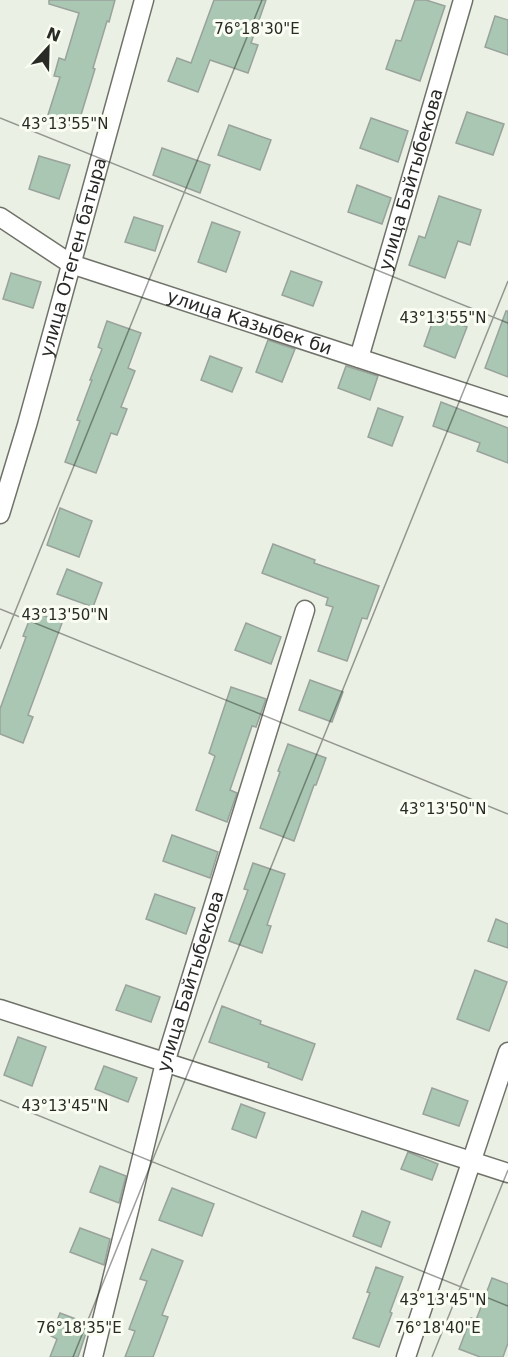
<svg xmlns="http://www.w3.org/2000/svg" width="508" height="1357" viewBox="0 0 508 1357" font-family="'DejaVu Sans',sans-serif">
	<style>
		.building { fill: #a9c7b2; stroke: #99a29b; stroke-width: 1.5 }
		.lines { fill: none; stroke-linecap: round; stroke-linejoin: round }
		.minor-casing { stroke: #6f7269; stroke-width: 21 }
		.minor { stroke: #fff; stroke-width: 18 }
		.ticks { fill: none; stroke: #292a26; stroke-width: 1.5; stroke-opacity: 0.45 }
		.labels { text-anchor: middle; stroke-width: 6; stroke-linejoin: round; paint-order: stroke }
		.street-label { font-size: 18px; fill: #292a26; stroke: #f9fdf2 }
		.ticks-label { font-size: 15px; text-anchor: middle; fill: #292a26; stroke: #f9fdf2; stroke-width: 6; stroke-linejoin: round; paint-order: stroke }
	</style>
	<rect width="100%" height="100%" fill="#ebf0e5"/>
	<g class="building">
		<path d="M49,0H115L109,22L107,21L93,68L95,69L77,128L47,118L60,77L54,76L59,58L65,60L79,13L49,4Z"/>
		<path d="M214,0H266L251,43L258,45L248,73L210,60L198,92L168,81L177,58L191,63Z"/>
		<path d="M415,0H426L445,6L420,81L386,69L396,40L401,41Z"/>
		<path d="M495,16L508,20V55L485,47Z"/>
		<path d="M467,112L504,124L493,155L456,143Z"/>
		<path d="M371,118L408,131L398,162L360,148Z"/>
		<path d="M229,125L271,140L260,170L218,155Z"/>
		<path d="M162,148L210,165L200,193L153,175Z"/>
		<path d="M39,156L70,165L59,199L29,189Z"/>
		<path d="M357,185L391,198L382,224L348,212Z"/>
		<path d="M439,196L481,210L470,245L458,241L445,278L409,265L419,236L425,238Z"/>
		<path d="M134,217L163,226L155,251L125,242Z"/>
		<path d="M212,222L240,232L226,272L198,262Z"/>
		<path d="M291,271L322,282L313,306L282,295Z"/>
		<path d="M11,273L41,282L33,308L3,299Z"/>
		<path d="M506,311H508V377L485,368Z"/>
		<path d="M435,315L467,327L455,358L424,346Z"/>
		<path d="M107,321L141,333L128,368L135,371L121,407L127,409L117,435L111,433L96,473L65,462L80,421L77,420L92,380H90L102,349L98,347Z"/>
		<path d="M268,340L295,349L282,382L256,372Z"/>
		<path d="M210,356L242,368L232,392L201,380Z"/>
		<path d="M346,366L378,376L370,400L338,388Z"/>
		<path d="M441,402L508,428V463L477,451L480,443L433,426Z"/>
		<path d="M378,408L403,417L392,446L368,437Z"/>
		<path d="M60,508L92,521L79,557L47,545Z"/>
		<path d="M273,544L315,560L314,563L379,586L367,619L362,618L347,661L318,651L333,607L326,605L328,598L262,573Z"/>
		<path d="M67,569L102,583L93,607L57,594Z"/>
		<path d="M33,611L62,623L28,715L33,717L23,743L0,734V709L26,637L23,636Z"/>
		<path d="M246,623L281,637L271,664L235,650Z"/>
		<path d="M310,680L343,692L332,722L299,710Z"/>
		<path d="M231,687L266,699L256,727L252,726L230,790L237,793L227,822L196,810L215,756L209,753Z"/>
		<path d="M288,744L326,758L316,785H314L294,841L260,828L280,772L278,771Z"/>
		<path d="M172,835L218,852L210,878L163,861Z"/>
		<path d="M253,863L285,874L267,925L271,926L262,953L229,941L248,890L244,889Z"/>
		<path d="M155,894L195,908L186,934L146,919Z"/>
		<path d="M496,919L508,924V948L488,941Z"/>
		<path d="M475,970L507,982L489,1031L457,1019Z"/>
		<path d="M126,985L160,997L151,1022L116,1010Z"/>
		<path d="M222,1006L261,1021L260,1024L315,1044L302,1080L268,1067L269,1063L209,1042Z"/>
		<path d="M18,1037L46,1047L32,1086L4,1075Z"/>
		<path d="M104,1066L137,1078L128,1102L95,1089Z"/>
		<path d="M432,1088L468,1101L459,1126L423,1114Z"/>
		<path d="M241,1104L265,1113L256,1138L232,1129Z"/>
		<path d="M408,1152L438,1164L432,1180L401,1169Z"/>
		<path d="M100,1166L126,1176L119,1203L90,1192Z"/>
		<path d="M172,1188L214,1204L202,1236L159,1220Z"/>
		<path d="M362,1211L390,1222L381,1247L353,1236Z"/>
		<path d="M80,1228L110,1239L104,1265L70,1252Z"/>
		<path d="M152,1249L183,1261L162,1315L168,1317L153,1357H125L135,1331L129,1329L147,1281L140,1279Z"/>
		<path d="M376,1267L403,1277L390,1312L392,1313L379,1347L353,1338L370,1293L367,1292Z"/>
		<path d="M492,1278L508,1284V1343L503,1357H480L459,1349L471,1318L476,1320Z"/>
		<path d="M60,1313L89,1324L78,1357H50L57,1339L51,1336Z"/>
	</g>
	<g class="lines">
		<g class="minor-casing">
			<g id="minor">
				<path id="s1" d="M0,217L71,264L508,407"/>
				<path id="s2" d="M359,358L463,0"/>
				<path id="s3" d="M0,514L27,425L144,0"/>
				<path d="M0,1009L508,1173"/>
				<path id="s4" d="M93,1357L165,1063L305,610"/>
				<path d="M406,1357L508,1052"/>
			</g>
		</g>
		<use href="#minor" class="minor"/>
	</g>
	<path class="ticks" d="M0,118L508,323M0,609L508,814M0,649L262,0M0,1100L508,1306M73,1357L508,281M432,1357L508,1170"/>
	<g class="labels">
		<g class="street-label">
			<text dy="6" stroke="none"><textPath href="#s2" startOffset="186">улица Байтыбекова</textPath></text>
			<text dy="6" stroke="none"><textPath href="#s3" startOffset="267">улица Отеген батыра</textPath></text>
			<text dy="6" stroke="none"><textPath href="#s1" startOffset="273">улица Казыбек би</textPath></text>
			<text dy="6" stroke="none"><textPath href="#s4" startOffset="388">улица Байтыбекова</textPath></text>
		</g>
	</g>
	<g class="ticks-label">
		<text x="257" y="34">76°18'30"E</text>
		<text x="65" y="129">43°13'55"N</text>
		<text x="443" y="323">43°13'55"N</text>
		<text x="65" y="620">43°13'50"N</text>
		<text x="443" y="814">43°13'50"N</text>
		<text x="65" y="1111">43°13'45"N</text>
		<text x="443" y="1305">43°13'45"N</text>
		<text x="79" y="1333">76°18'35"E</text>
		<text x="438" y="1333">76°18'40"E</text>
	</g>
	<g transform="translate(48 48) rotate(22)" stroke="#f9fdf2" stroke-width="4.5" paint-order="stroke">
	<path d="M0-4.5L10 22L0 15L-10 22Z" fill="#292a26"/>
	<text y="-9" font-size="16" font-weight="bold" text-anchor="middle" fill="#292a26">N</text>
	</g>
</svg>
